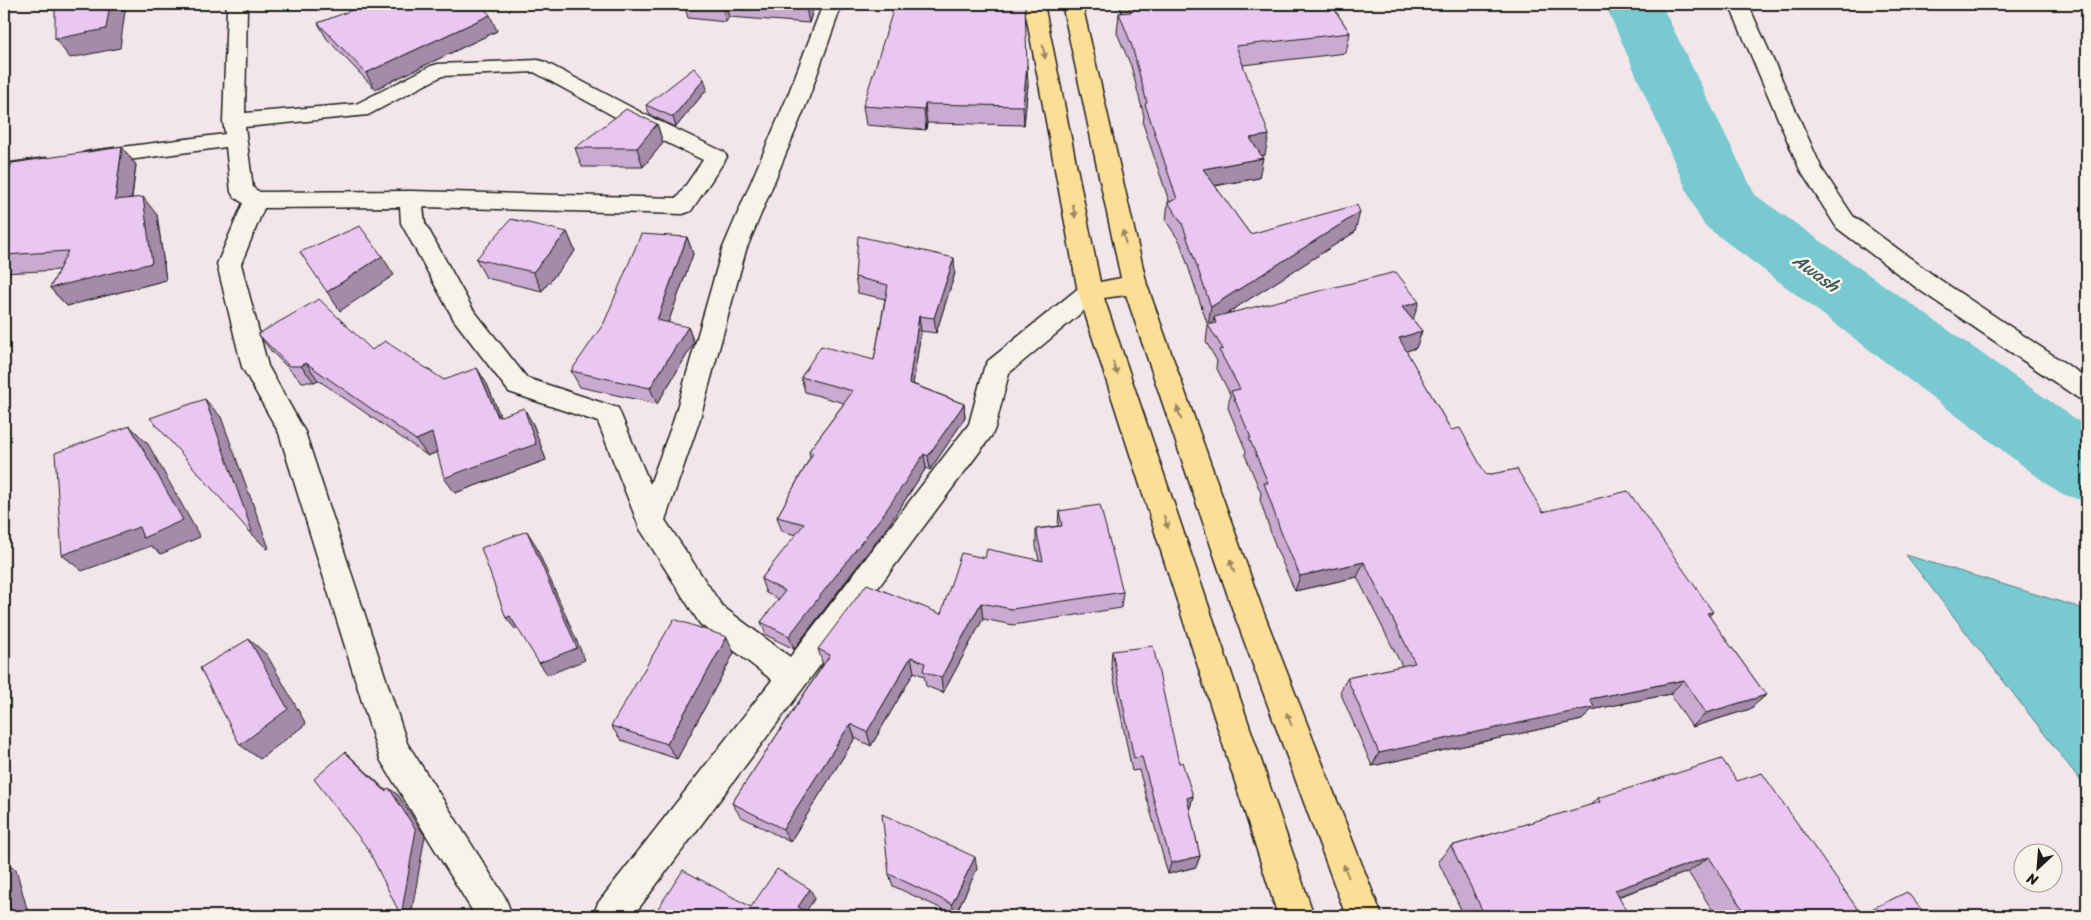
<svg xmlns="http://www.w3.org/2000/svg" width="2091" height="920" viewBox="0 0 2091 920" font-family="Sriracha,sans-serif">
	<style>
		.water { fill: #78c9d0; stroke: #538488 }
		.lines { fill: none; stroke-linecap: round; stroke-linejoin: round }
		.river { fill: #78c9d0; fill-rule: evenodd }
		.minor-casing { stroke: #1c1c1c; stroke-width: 3 }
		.major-casing { stroke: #1c1c1c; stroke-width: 3 }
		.minor { fill: #f7f3e8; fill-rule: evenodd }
		.major { fill: #fcde96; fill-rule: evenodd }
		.wall { fill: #c9aad0; stroke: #1c1c1c }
		.shaded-wall { fill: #a48ba9; stroke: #1c1c1c }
		.building { fill: #eac6f2; stroke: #1c1c1c }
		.oneway { fill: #97875f }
		.labels { text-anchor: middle; stroke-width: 5; stroke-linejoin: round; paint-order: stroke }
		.water-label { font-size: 18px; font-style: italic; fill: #3c595b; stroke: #f7f3e8 }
	</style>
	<rect width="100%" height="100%" fill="#f3e6eb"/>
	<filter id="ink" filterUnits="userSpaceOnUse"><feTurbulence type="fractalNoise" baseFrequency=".02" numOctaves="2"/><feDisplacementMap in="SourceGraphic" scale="10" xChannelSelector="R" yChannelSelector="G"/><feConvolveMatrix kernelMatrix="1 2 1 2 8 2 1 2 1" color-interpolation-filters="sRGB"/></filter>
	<g filter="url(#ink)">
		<path class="water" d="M1906,555L2078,607L2087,612V789Z"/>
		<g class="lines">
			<path class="river" d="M1605,4H1661L1755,195L2087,427V502L2059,493L1704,225L1695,209Z"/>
			<g class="minor-casing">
				<g id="minor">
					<path d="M224,4H245L247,6L245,113L356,104L431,66L438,64L538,60L545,62L644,114L724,152L727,157L691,211L683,214L423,207L425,223L472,308L527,378L618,408L650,484L673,422L722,250L786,100L823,4H842L808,100L746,250L699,422L665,520L722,606L790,657L969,424L984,368L988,361L1081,286L1090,283L1099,286L1102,292L1099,298L1009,373L995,428L992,435L633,916H593L598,903L772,680L700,624L640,529L598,422L509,392L454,320L401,223L400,207L264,208L241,264L268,366L305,432L407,743L505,897L510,910L507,916H471L473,912L381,761L377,750L279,433L242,367L217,264L243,203L234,197L231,192L226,147L91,165L83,163L80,158L83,153L91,151L225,134L223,121L227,8ZM534,72L628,124L703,160L677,198L411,191L260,192L253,188L245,127L368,115L442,76Z"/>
					<path d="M1729,4H1748L1822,169L1853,216L1936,277L2087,378V401L2078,398L1918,289L1837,228L1800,170Z"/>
					<path d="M46,158L54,160L57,165L54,170L4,178V164Z"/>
				</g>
			</g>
			<g class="major-casing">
				<path id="major" d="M1024,4H1044L1100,282L1121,278L1062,4H1082L1147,285L1263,611L1382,916H1346L1233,611L1126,295L1104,298L1314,916H1278L1078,292Z"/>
			</g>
			<use href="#minor" class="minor"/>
			<use href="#major" class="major"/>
		</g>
		<g class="wall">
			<path d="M355,4H480L497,31L375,89L327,39L318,23L359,8Z"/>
			<path d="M684,4H815L809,23L729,17L726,22L688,18Z"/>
			<path d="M1119,4H1331L1350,33L1346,53L1243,65L1265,155L1261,156L1259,178L1215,186L1250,234L1355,232L1227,313L1413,320L1422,331L1416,348L1406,351L1451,430L1486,475L1543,512L1713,612L1709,616L1766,695L1750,709L1692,727L1670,694L1591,710L1582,720L1372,766L1340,692L1347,678L1402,666L1357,577L1295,591L1276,548L1260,500L1261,493L1245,455L1246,451L1228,408L1230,394L1216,367L1217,361L1206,342L1208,326L1180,242L1166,221L1168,202L1169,201L1143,124L1144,116L1131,66L1117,33L1119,13H1122Z"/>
			<path d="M1028,84L1024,125L927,123L926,130L866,125L863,106Z"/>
			<path d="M707,89L676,127L650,115L646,105Z"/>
			<path d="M657,124L663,143L643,167H582L575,148Z"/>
			<path d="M122,147L136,165L132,198L157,215L166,280L67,306L50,288L59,270L4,273V183Z"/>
			<path d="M567,232L575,251L542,291L486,278L476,259Z"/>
			<path d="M687,237L693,254L668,323L688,327L694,343L657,404L580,387L571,371Z"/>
			<path d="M955,273L936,333L921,331L913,384L964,404L965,418L930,470L926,468L888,526L794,649L766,635L761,622L779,599L766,593L761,579L796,535L782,531L777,517L810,458L809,451L844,403L805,392L801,377L874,360L885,299L858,293L855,277Z"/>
			<path d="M258,334L372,350L444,380L487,384L500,416L533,424L546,460L455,493L437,452L428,456L318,380L314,382H302L271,351Z"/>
			<path d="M1059,511L1123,592L1121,608L1013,625L983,619L943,693L926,686L924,676L914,672L871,746L855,738L790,842L740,816L732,803L823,665L818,649L941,614L985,558L1039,560L1036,546V529L1058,526Z"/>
			<path d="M1112,651L1179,763L1193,796L1190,808H1189L1200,856L1196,867L1168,874L1139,770L1132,771L1111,665Z"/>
			<path d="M734,653L677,759L621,740L611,726Z"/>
			<path d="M1737,781L1861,914L1927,916H1716L1688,872L1618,897L1629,916H1464L1438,861L1451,846L1589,806L1598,798Z"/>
			<path d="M977,869L955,915L893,886L889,874Z"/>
		</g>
		<g class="shaded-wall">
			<path d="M110,4H126L120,48L70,58L55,39Z"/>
			<path d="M724,4H725L729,17L726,22L722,7Z"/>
			<path d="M807,4H815L809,23L806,8Z"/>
			<path d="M490,15L497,31L375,89L366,73Z"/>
			<path d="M1027,65L1028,84L1024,125L1023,106Z"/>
			<path d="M704,79L707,89L676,127L673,117Z"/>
			<path d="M925,104L927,123L926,130L924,110Z"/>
			<path d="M657,124L663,143L643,167L637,148Z"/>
			<path d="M1269,135L1265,155L1247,158L1250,138Z"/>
			<path d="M122,147L136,165L129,218L115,200Z"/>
			<path d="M1263,158L1259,178L1200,188L1203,169Z"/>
			<path d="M143,197L157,215L166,280L67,306L50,288Z"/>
			<path d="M1360,212L1355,232L1215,321L1214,317L1213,323L1208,326L1211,307Z"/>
			<path d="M567,232L575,251L542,291L533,272Z"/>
			<path d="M687,237L693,254L663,337L657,320Z"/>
			<path d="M382,256L394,275L340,311L327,292Z"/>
			<path d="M954,258L955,273L936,333L934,318Z"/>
			<path d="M1419,302L1413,320L1402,307Z"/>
			<path d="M919,316L921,331L911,398L909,383Z"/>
			<path d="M688,327L694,343L657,404L650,388Z"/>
			<path d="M1422,331L1416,348L1393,355L1399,338Z"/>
			<path d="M306,363L318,380L314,382L301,366Z"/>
			<path d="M477,368L487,384L507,433L498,417Z"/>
			<path d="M205,399L221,417L269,548L267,549L250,532Z"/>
			<path d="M964,404L965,418L930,470L928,456Z"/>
			<path d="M524,408L533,424L546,460L455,493L444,478Z"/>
			<path d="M130,426L148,444L200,537L161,554L151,546L82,571L62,555Z"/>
			<path d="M432,433L443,449L428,456L416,440Z"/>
			<path d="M924,454L926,468L888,526L794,649L789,636Z"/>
			<path d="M527,531L535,544L585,660L548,675L539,663Z"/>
			<path d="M1364,562L1357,577L1295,591L1300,576Z"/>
			<path d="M981,603L983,619L943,693L941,678Z"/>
			<path d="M1713,612L1700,626L1707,613Z"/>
			<path d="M510,616L520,628L516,630L506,618Z"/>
			<path d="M727,637L734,653L677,759L667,744Z"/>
			<path d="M249,639L267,655L306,724L260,759L240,745Z"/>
			<path d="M911,657L914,672L871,746L867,732Z"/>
			<path d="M1684,680L1670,694L1591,710L1582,720L1372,766L1379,753L1590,699Z"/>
			<path d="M1766,695L1750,709L1692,727L1706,713Z"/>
			<path d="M850,724L855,738L790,842L783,829Z"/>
			<path d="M345,752L354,760L394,798L385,791Z"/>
			<path d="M389,788L398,795L425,836L411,916H401Z"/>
			<path d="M1193,796L1190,808L1184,809L1187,798Z"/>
			<path d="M1200,856L1196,867L1168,874L1171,863Z"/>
			<path d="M975,857L977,869L955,915L952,904Z"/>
			<path d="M1709,857L1688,872L1596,904L1615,890Z"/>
			<path d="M4,864L16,869L29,916H4Z"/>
			<path d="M810,889L815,898L803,916L798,907Z"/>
		</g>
		<g class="building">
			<path d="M55,4H110L106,29L55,39Z"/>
			<path d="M361,4H480L490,15L366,73L318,23L363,6Z"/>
			<path d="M696,4H724L722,7Z"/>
			<path d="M746,4H807L806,8Z"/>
			<path d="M895,4H1025L1027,65L1023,106L925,104L924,110L863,106Z"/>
			<path d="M1128,4H1331L1350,33L1236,46L1269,135L1250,138L1263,158L1203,169L1250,234L1357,205L1360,212L1211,307L1182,223L1168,202L1177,199L1145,104L1147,103L1132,46L1119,13L1131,12Z"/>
			<path d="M694,68L704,79L673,117L646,105Z"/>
			<path d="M626,109L657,124L637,148H575Z"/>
			<path d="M122,147L115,200L143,197L152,263L50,288L68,251L4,255V183L12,163Z"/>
			<path d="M511,219L567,232L533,272L476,259Z"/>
			<path d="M360,226L382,256L327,292L300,252Z"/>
			<path d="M641,234L687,237L657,320L688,327L650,388L571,371L604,323Z"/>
			<path d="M858,236L954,258L934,318L919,316L909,383L964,404L928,456L924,454L885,512L789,636L761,622L785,591L761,579L804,524L777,517L813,453L809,451L853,391L801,377L821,346L874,360L888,285L855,277Z"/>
			<path d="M1396,272L1419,302L1402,307L1422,331L1399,338L1451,430L1460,428L1486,475L1517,469L1543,512L1628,491L1713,612L1707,613L1766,695L1706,713L1684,680L1590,699L1594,707L1379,753L1347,678L1415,663L1364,562L1300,576L1281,532L1264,483H1268L1249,438H1251L1231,391L1240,389L1219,350L1223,349L1208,325L1216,323L1214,317Z"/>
			<path d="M319,299L372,350L385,341L444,380L477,368L498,417L524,408L536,444L444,478L432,433L416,440L306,363L301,366H289L258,334Z"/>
			<path d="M205,399L252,531L250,532L150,418Z"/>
			<path d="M130,426L183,520L143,538L139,527L62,555L55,453Z"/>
			<path d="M1100,505L1123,592L1012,609L981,603L941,678L923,671L925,663L911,657L867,732L850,724L783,829L732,803L830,655L818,649L867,584L941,614L961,553L985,558L987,549L1043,561L1036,529L1062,526L1059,511Z"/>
			<path d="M527,531L577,648L539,663L510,616L506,618L481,548Z"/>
			<path d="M674,619L727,637L667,744L611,726Z"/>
			<path d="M249,639L288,709L240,745L200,668Z"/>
			<path d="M1153,646L1179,763L1182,762L1193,796L1187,798L1200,856L1171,863L1142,757L1134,758L1112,651Z"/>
			<path d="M345,752L385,791L389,788L416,830L401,916L368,849L314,779Z"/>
			<path d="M1722,759L1737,781L1762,773L1861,914L1907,892L1927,916H1747L1709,857L1615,890L1629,916H1485L1451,846L1600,802L1598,798Z"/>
			<path d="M882,814L975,857L952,904L889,874Z"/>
			<path d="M777,869L810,889L798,907L815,916H653L683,870L751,907Z"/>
			<path d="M1084,910L1087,916H1067Z"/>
		</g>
		<defs><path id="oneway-solid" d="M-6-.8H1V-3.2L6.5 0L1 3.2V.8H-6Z" transform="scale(1.25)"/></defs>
		<g class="oneway">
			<use href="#oneway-solid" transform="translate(1044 52) rotate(79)"/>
			<use href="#oneway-solid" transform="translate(1074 211) rotate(79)"/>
			<use href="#oneway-solid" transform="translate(1124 237) rotate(-103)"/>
			<use href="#oneway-solid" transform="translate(1115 368) rotate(72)"/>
			<use href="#oneway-solid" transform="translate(1179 413) rotate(-109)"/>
			<use href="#oneway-solid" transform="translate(1166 522) rotate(72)"/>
			<use href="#oneway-solid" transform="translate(1232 566) rotate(-109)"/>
			<use href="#oneway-solid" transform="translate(1289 719) rotate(-111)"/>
			<use href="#oneway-solid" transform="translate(1346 871) rotate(-111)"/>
		</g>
	</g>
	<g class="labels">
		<g class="water-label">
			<text transform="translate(1816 273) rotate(36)" y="6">Awash</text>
		</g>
	</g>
	<rect width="2091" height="920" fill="none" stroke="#f7f3e8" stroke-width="20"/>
	<rect x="10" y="10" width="2071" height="900" fill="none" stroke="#1c1c1c" stroke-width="2" filter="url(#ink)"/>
	<g transform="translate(2038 868) rotate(206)"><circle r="24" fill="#f7f3e8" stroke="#9f9d96"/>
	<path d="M0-4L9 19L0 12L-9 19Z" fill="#1c1c1c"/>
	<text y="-8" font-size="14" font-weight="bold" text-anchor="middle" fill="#1c1c1c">N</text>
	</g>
</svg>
